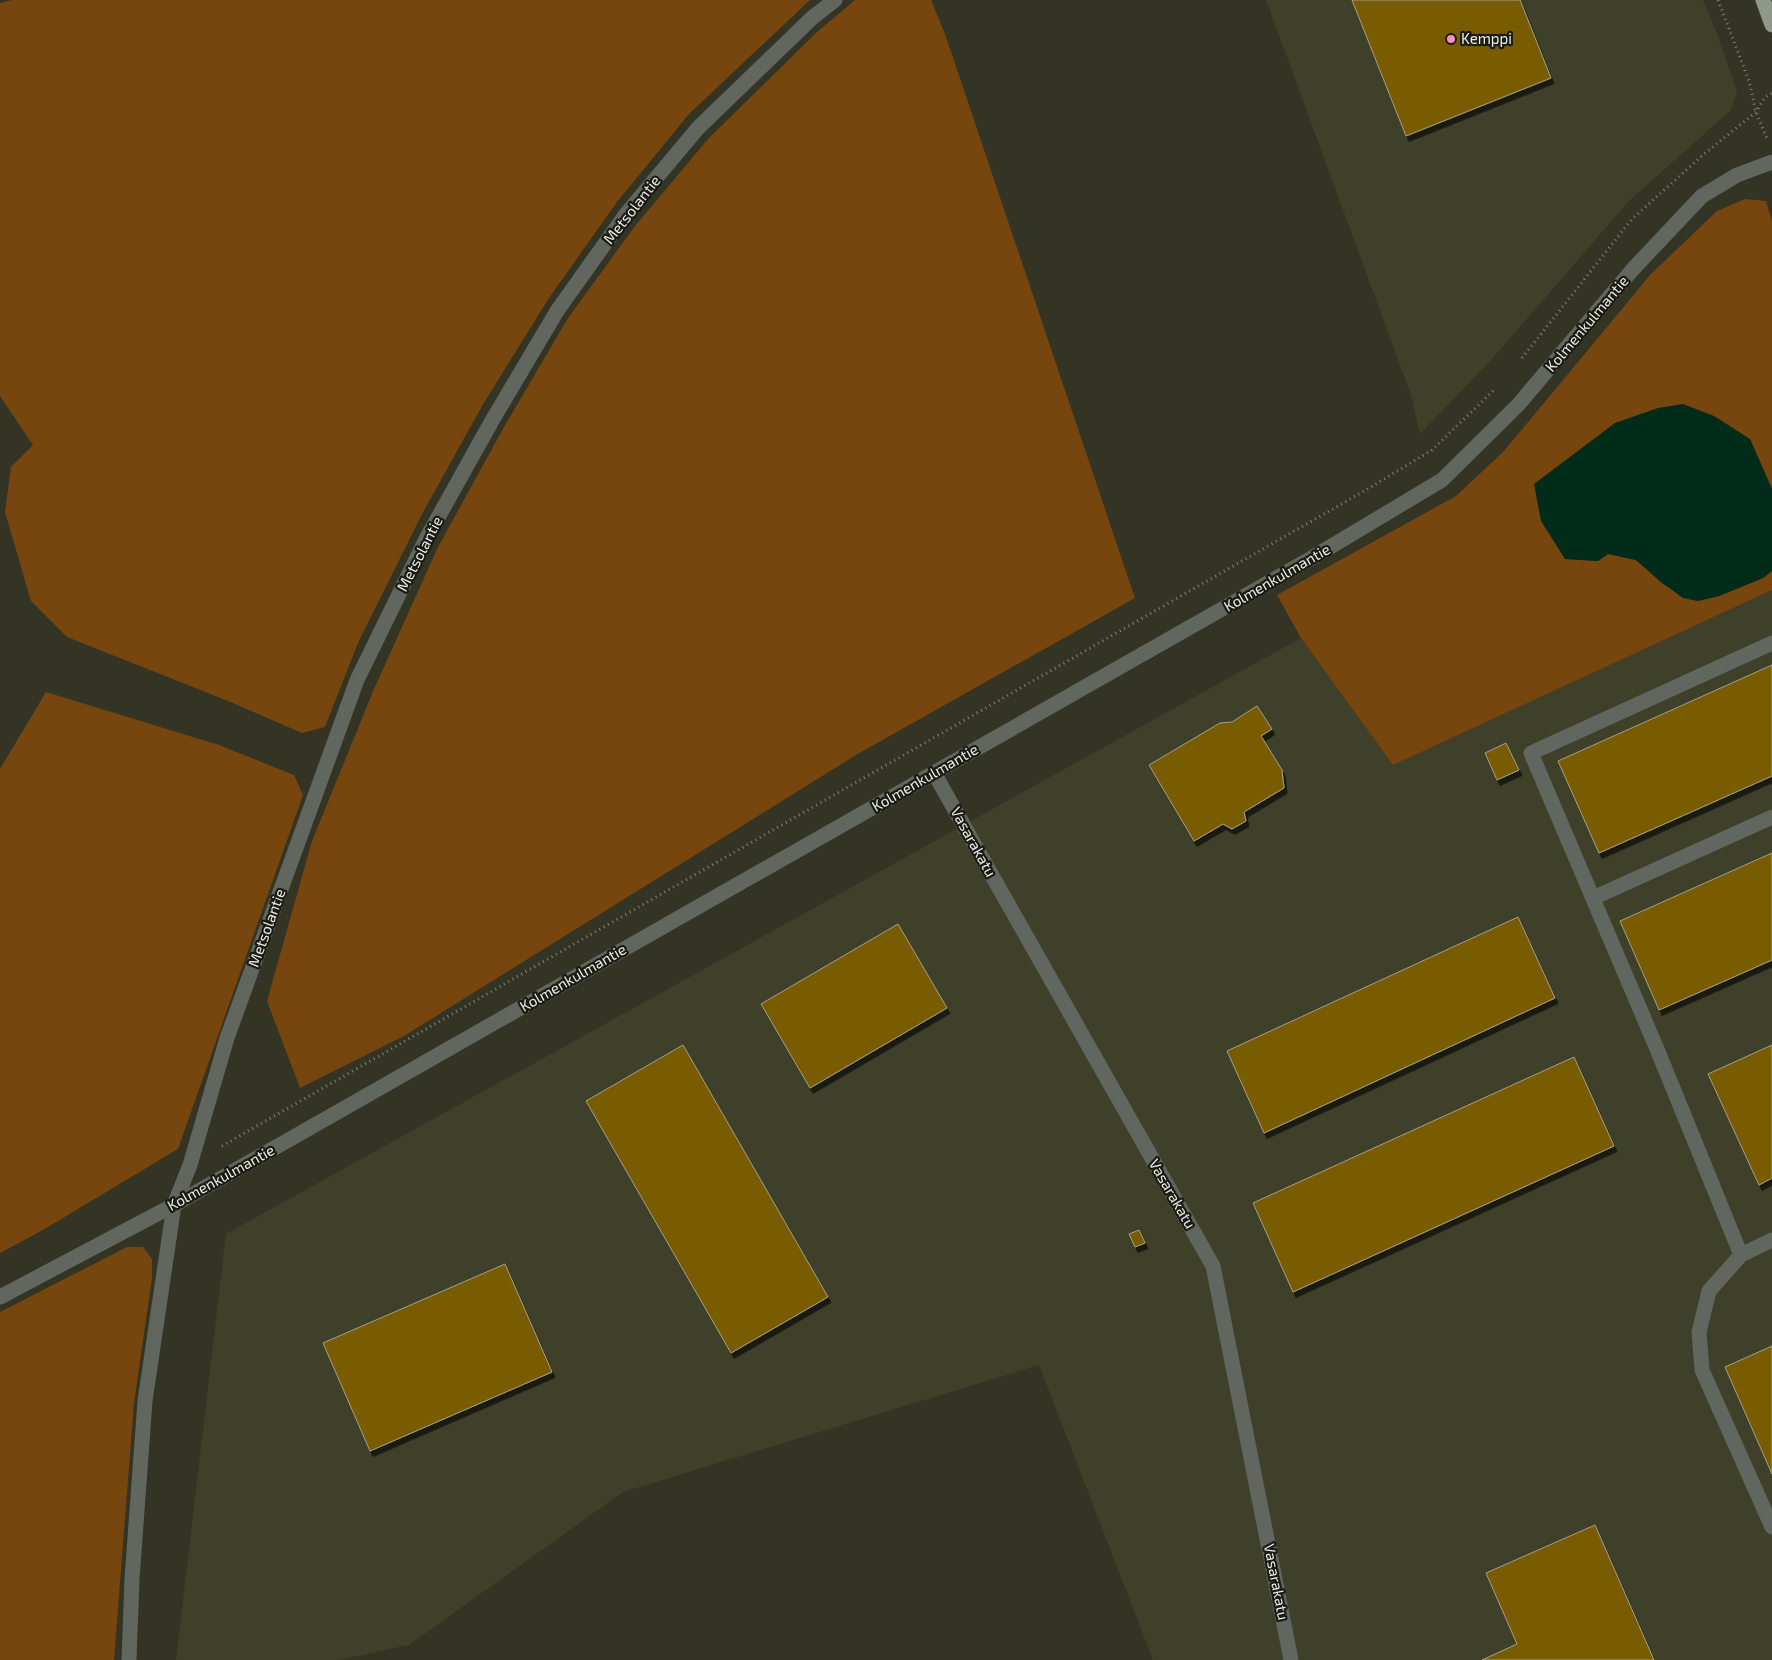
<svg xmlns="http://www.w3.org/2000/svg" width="1772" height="1660" viewBox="0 0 1772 1660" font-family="'Exo 2',sans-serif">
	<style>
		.built { fill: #3e402a }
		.green { fill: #77450e }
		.water { fill: #002c19 }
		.building { fill: #7a5c01; stroke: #a69e8d; filter: url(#shadow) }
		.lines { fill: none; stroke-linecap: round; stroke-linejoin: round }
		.path { stroke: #828376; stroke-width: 3; stroke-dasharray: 1 4; stroke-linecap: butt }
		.minor { stroke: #61665f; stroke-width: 15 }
		.major { stroke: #8f988b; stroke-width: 15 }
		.poi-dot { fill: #f98fc9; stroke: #1a1b14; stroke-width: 2 }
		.labels { text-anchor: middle; stroke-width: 4.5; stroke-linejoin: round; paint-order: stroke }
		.poi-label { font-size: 15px; fill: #ebece2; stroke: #1a1b14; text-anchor: start }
		.street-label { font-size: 15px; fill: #ebece2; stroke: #1a1b14 }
	</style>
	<defs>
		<filter id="shadow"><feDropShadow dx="3" dy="5.5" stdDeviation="0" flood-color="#0009"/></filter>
	</defs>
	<rect width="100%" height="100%" fill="#333424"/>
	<g class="built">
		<path d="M1266,0H1703L1715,28L1737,91L1731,110L1629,201L1492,359L1420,434L1411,395Z"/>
		<path d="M1772,590V1660H1153L1039,1365L623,1492L409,1645L339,1660H176L226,1234L1301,638L1393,764Z"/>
	</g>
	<g class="green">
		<path d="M12,0H810L689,114L617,202L549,298L482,406L421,516L358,643L325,727L302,733L228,701L67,637L31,601L5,512L11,467L33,445L0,396V3Z"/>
		<path d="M855,0H931L945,34L1135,598L856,755L404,1036L300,1088L267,1001L312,841L374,689L438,547L504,427L568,318L635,226L709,138L817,32Z"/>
		<path d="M1745,199L1766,201L1772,221V489L1750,439L1566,559L1598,561L1608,554L1636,560L1661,582L1683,597L1698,601L1719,596L1763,578L1772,571V590L1393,765L1301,638L1277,595L1456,496L1504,451L1651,274L1717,211Z"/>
		<path d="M46,692L219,745L294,775L303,795L178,1149L43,1230L0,1253V769Z"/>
		<path d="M127,1247H143L152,1259V1278L134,1403L114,1660H0V1312Z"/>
	</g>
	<path class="water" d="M1683,404L1714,416L1750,439L1772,489V571L1763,578L1719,596L1698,601L1683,598L1661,582L1636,560L1608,554L1598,561L1565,559L1541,521L1534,484L1615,423L1658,408Z"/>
	<g class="building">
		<path d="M1352,0H1520L1551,78L1406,136Z"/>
		<path d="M1772,665V776L1599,853L1558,761Z"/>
		<path d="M1257,706L1272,729L1261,736L1282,770L1284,788L1244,812L1246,821L1232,829L1223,824L1194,841L1149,765L1220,723L1232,722Z"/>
		<path d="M1506,743L1519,770L1497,780L1485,753Z"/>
		<path d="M1772,853V960L1659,1010L1620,921Z"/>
		<path d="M1518,917L1555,998L1264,1133L1227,1051Z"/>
		<path d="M898,924L947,1008L810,1088L761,1004Z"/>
		<path d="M683,1045L828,1297L731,1353L586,1101Z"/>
		<path d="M1772,1045V1178L1759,1185L1708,1074Z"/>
		<path d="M1574,1057L1614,1146L1293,1292L1253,1203Z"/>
		<path d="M1139,1230L1145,1243L1135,1247L1129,1234Z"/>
		<path d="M505,1264L552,1372L370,1451L323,1343Z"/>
		<path d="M1772,1346V1474L1725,1367Z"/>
		<path d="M1595,1525L1654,1660H1482L1517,1644L1486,1573Z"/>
	</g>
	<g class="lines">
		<g class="path">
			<path d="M1718,0L1749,81L1756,112L1767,139"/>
			<path d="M1522,358L1632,219L1703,155L1756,112L1765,97L1772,93"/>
			<path d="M222,1146L1371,487L1432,450L1495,389"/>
		</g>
		<g class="minor">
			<path d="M1772,643L1531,753L1657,1049L1741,1255L1772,1240"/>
			<path d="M934,773L1213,1266L1291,1660"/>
			<path d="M1593,898L1772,817"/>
			<path d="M1741,1255L1709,1291L1699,1332L1702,1370L1772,1527"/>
			<path d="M0,1297L174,1205L1310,559L1442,480L1518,405L1633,269L1702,196L1737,175L1772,162"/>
			<path d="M129,1660L132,1579L145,1401L174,1205L190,1165L227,1038L357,680L426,539L493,419L557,311L626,214L698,128L813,17L835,0"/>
		</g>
		<path class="major" d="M1763,0L1772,25"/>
	</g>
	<circle class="poi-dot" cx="1451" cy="39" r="5"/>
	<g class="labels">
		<g class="poi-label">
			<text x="1461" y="44">Kemppi</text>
		</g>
		<g class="street-label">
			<text transform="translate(632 210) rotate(-52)" y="5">Metsolantie</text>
			<text transform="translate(1587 324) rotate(-50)" y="5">Kolmenkulmantie</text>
			<text transform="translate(420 554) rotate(-63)" y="5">Metsolantie</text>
			<text transform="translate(1277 578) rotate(-30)" y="5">Kolmenkulmantie</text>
			<text transform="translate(925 778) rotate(-30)" y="5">Kolmenkulmantie</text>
			<text transform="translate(973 842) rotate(61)" y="5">Vasarakatu</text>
			<text transform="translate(267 928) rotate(-70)" y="5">Metsolantie</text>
			<text transform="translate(573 978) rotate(-30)" y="5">Kolmenkulmantie</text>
			<text transform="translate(221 1178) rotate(-29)" y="5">Kolmenkulmantie</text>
			<text transform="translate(1172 1194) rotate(60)" y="5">Vasarakatu</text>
			<text transform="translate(1276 1582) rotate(79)" y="5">Vasarakatu</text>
		</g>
	</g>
</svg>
